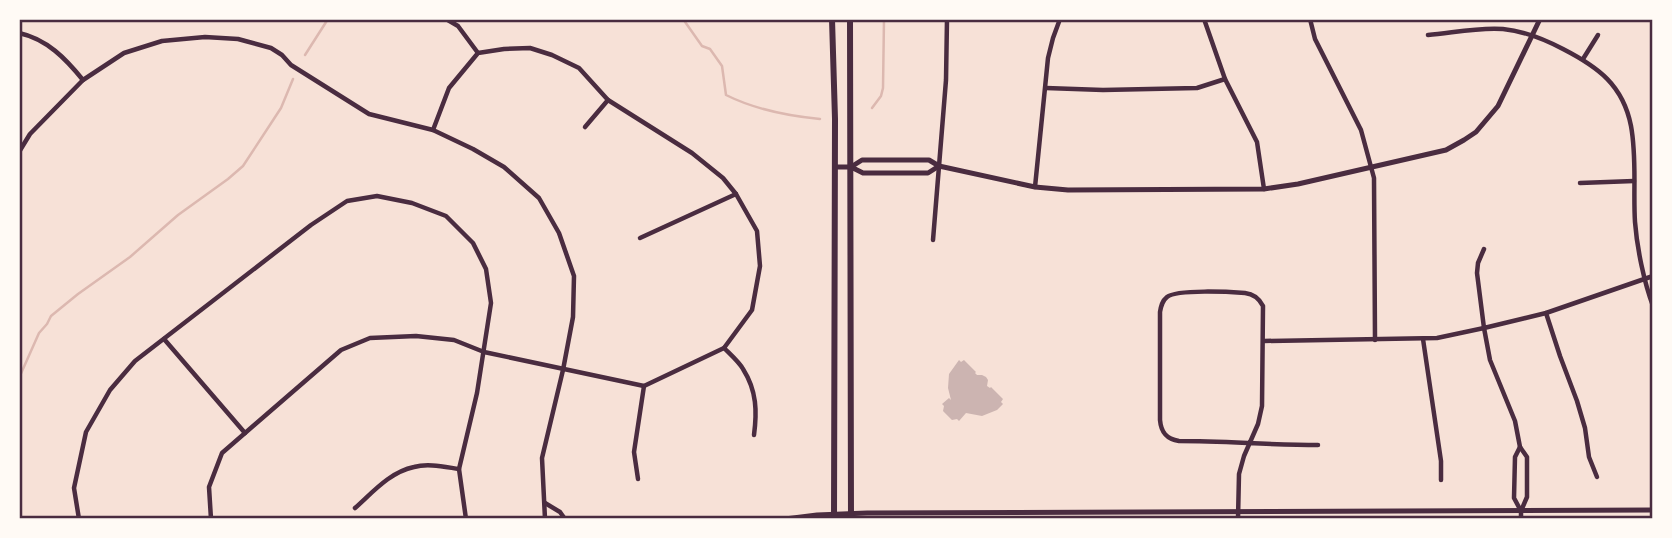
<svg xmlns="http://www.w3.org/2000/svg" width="1672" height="538" viewBox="0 0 1672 538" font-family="Overpass,sans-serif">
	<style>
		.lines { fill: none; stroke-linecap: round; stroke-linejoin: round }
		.stream { stroke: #dcb8b0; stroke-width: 2.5 }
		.building { fill: #ccb4b1 }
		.minor { stroke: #4a2c40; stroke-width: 4.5 }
		.tertiary { stroke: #4a2c40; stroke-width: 5 }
		.secondary { stroke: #4a2c40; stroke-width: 6 }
		.neatline { fill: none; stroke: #4a2c40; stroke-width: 2.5 }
	</style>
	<rect width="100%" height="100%" fill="#f7e1d7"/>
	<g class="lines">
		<g class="stream">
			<path d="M683,19L702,46L710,49L722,66L726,95C754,109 789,116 820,119"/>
			<path d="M305,55L328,19"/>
			<path d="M872,108L881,96L883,88L884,19"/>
			<path d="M19,378L39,333L47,324L51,316L78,294L130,257L178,215L228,179L243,166L281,108L293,79"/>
		</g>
	</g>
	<path class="building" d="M959,360L961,362L964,360L976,372L975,373L977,375H982L986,377L988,380L987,386L990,388L991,387L1003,399L1001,402L1003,404L997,410L982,416L966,413L959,421L957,419L952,420L943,411L944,406L942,404L949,398L951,400L948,388L949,374Z"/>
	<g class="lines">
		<g class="minor">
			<path d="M446,19L458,26L478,53"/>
			<path d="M1204,19L1225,79L1257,142L1264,189"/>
			<path d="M1310,19L1315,39L1361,130L1374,178L1375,340"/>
			<path d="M19,33C47,39 66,59 83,80"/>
			<path d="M1428,35C1452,33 1478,27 1503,29C1524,31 1544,39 1563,49C1598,67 1623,85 1631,126C1637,158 1633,191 1635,222C1637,248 1644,282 1653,306"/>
			<path d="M1583,59L1598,35"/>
			<path d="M1046,88L1103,90L1197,88L1225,79"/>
			<path d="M585,127L608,100"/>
			<path d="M19,152L30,134L83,80L124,53L162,41L205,37L238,39L271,48L282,55L291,65L369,114L433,130L473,149L504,167L539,198L559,233L574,276L573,317L563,370L542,458L545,519"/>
			<path d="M1580,183L1634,181"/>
			<path d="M1035,187L1048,58L1053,38L1060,19"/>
			<path d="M640,238L736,194"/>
			<path d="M933,240L946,80L947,19"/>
			<path d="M1484,249L1478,263L1477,273L1484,328L1490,360L1515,421L1520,447L1527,457V497L1521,511V519"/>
			<path d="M1546,313L1560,356L1577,401L1585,428L1589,457L1597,477"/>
			<path d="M164,339L245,433"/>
			<path d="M1423,339L1441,461V480"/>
			<path d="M1264,341L1437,338L1484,328L1546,313L1653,276"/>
			<path d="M724,348C731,355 739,362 743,369C757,391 757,412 754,435"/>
			<path d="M1520,447L1515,457L1514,498L1521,511"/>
			<path d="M638,479L634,452L644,386"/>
			<path d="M545,503L560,512L565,519"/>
			<path d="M355,508C373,492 390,472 414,467C428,463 445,467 459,469"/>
			<path d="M79,519L74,488L86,432L110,390L135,361L311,225L347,201L377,196L412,203L446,216L473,243L486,269L491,303L477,393L459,469L466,519"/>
			<path d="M211,519L209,487L222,453L341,350L370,338L416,336L454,340L484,352L644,386L724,348L752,310L760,266L757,231L736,194L723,178L692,153L608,100L579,68L552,55L530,48L504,49L478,53L449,88L433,130"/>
			<path d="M1238,519L1239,474L1244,456L1258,424L1262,406L1263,306C1259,298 1254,294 1245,293C1231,292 1177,289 1167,297C1162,301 1161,306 1160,312V420C1161,432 1166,439 1179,441C1225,441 1271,445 1318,445"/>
		</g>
		<g class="tertiary">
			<path d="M835,167H851L863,173H928L939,166"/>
			<path d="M851,167L862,160H929L939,166L1035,187L1068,190L1264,189L1298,184L1446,150L1464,140L1476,132L1498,106L1540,19"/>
			<path d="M785,519L817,515L867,513L1653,510"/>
		</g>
		<g class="secondary">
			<path d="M832,19L835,119L834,519"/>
			<path d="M850,19L851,519"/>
		</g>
	</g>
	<rect width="1672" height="538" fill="none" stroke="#fffaf5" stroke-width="42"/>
	<rect x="21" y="21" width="1630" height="496" class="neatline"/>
</svg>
